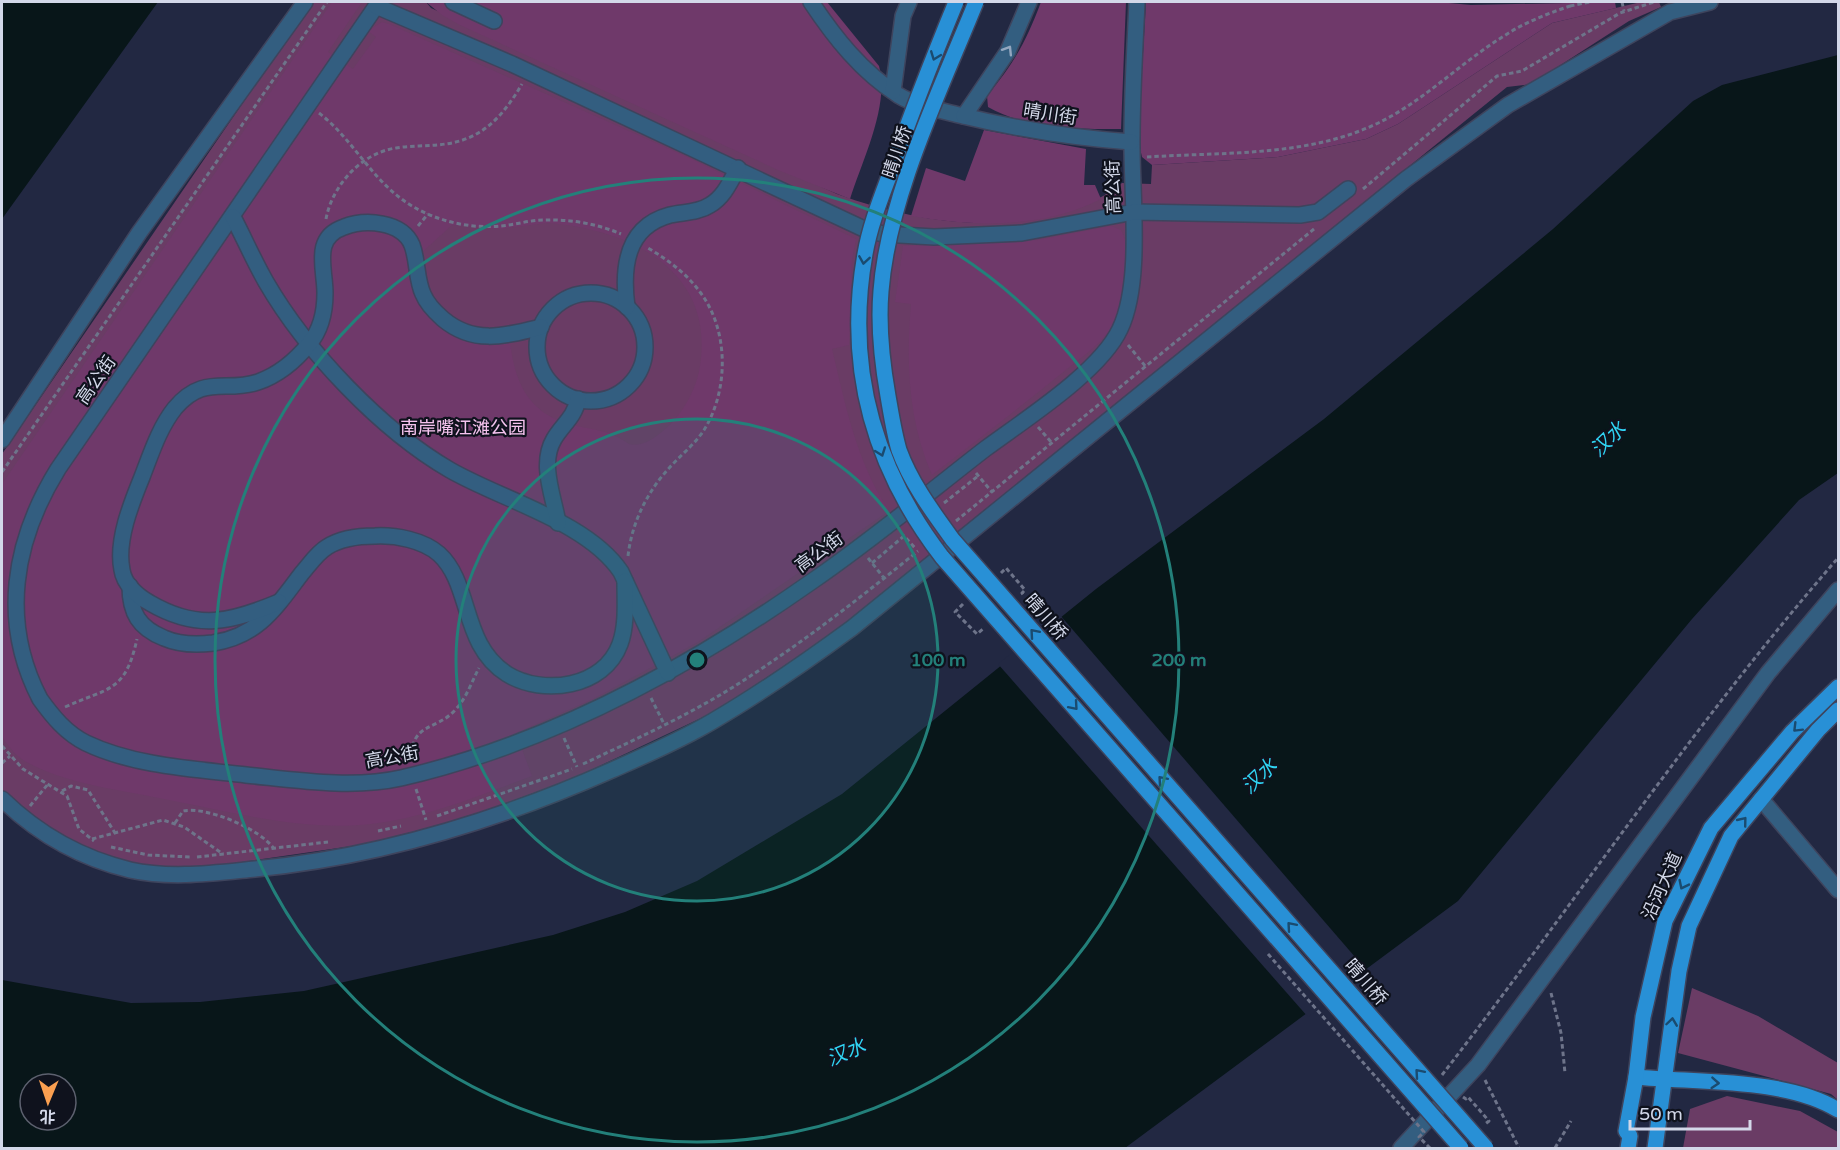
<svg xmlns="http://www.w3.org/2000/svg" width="1840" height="1150" viewBox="0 0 1840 1150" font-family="'Varela Round','Noto Sans SC',sans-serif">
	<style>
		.green { fill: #6a3c65 }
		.forest { fill: #6f396a; fill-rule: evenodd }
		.water { fill: #081619; fill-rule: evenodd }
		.pier { fill: #222842 }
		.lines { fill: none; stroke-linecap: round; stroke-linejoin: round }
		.minor-casing { stroke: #3e445d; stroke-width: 18 }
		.major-casing { stroke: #3e445d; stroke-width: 18 }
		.path { stroke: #6e748a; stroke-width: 3; stroke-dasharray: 4.5 3; stroke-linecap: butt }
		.minor { stroke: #335e80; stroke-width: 15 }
		.major { stroke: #2890d6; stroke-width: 15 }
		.major-bridge-casing { stroke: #3e445d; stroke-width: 18; stroke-linecap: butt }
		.path-bridge { stroke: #6e748a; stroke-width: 3; stroke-dasharray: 4.5 3; stroke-linecap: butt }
		.major-bridge { stroke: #2890d6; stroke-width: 15 }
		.oneway { stroke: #93a7bf }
		.oneway2 { stroke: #1a4b70 }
		.ring { fill: none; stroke: #23807a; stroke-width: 3 }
		.labels { text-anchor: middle; stroke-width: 4.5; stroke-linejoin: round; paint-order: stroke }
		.street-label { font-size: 18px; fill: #d3d8e9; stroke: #0f121d }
		.park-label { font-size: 18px; fill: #f5c3ee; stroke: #0f121d }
		.water-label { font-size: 20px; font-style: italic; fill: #30d4f3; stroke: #0f121d }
		.centre { fill: #23807a; stroke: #0f121d; stroke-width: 3 }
		.ring-label { font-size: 18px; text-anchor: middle; font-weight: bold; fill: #23807a; stroke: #0f121d; stroke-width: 4.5; stroke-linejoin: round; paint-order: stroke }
	</style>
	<rect width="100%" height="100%" fill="#222842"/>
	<g class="green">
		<path d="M312,2H426L431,8L837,194C910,220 985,234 1061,212C1088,203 1099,201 1122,183L1151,184L1152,165L1278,157L1366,139L1398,124L1552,23L1641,2H1659L1661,7L1629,21L1531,84L1507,87L829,636L716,711L574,778L469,817L366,844L200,868C125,871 54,845 2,790V454Z"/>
		<path d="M1692,988L1758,1016L1838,1063V1100L1831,1094L1678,1053Z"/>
		<path d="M1727,1096L1800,1111L1838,1132V1148H1683L1690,1109Z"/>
	</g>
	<g class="forest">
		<path d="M332,2H362L328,52L353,69L376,37L368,31L382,22L389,24L687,157L856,239L852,259L849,345L832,349C846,407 856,460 889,511L698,642L593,699L516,733L532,776C481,795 426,818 371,824C301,832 227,811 159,798C115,789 62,783 23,760C14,754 8,745 2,737V484ZM547,223C629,229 715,269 700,366C696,392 680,419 658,435C650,441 639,447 629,444C609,430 599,431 577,426C525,415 513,378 509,332L456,325L427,291L419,255L452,225L501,229Z"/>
		<path d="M426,2H827L879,66C890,105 862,161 850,199L778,170L460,25L442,15Z"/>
		<path d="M1041,2H1126L1121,129C1078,129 1026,129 988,107L987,96C1014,63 1026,42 1041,2Z"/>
		<path d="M1146,2H1438L1471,5L1615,2L1616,8L1552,23L1398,124L1366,139L1278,157L1152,165L1142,157L1138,140Z"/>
		<path d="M984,130L1086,149L1084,185H1095L1101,199C1042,229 974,227 911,216L926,168L965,181Z"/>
		<path d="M1111,226L1121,230C1133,251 1125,307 1112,327C1099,346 1079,359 1062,373C1019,408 975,442 932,475C908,420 906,363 911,304L895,302L903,246L1038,240Z"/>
	</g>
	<g class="water">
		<path d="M2,2H158L2,219Z"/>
		<path d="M1838,55V473L1799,500L1692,619L1458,901L1125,1148H2V980L131,1003L200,1002L304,991L553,935L625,912L697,881L842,794L1096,589L1324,419L1553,229L1693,101L1722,85ZM30,1084H66V1120H30Z"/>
	</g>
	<path class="pier" d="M1060,615L1368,972L1308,1017L998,664Z"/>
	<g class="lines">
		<g class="minor-casing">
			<g id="minor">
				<path d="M379,2L58,469C13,542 0,622 40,699C53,717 66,733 86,743C134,766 194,769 246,775C296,780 352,789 401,778C549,744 687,669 811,582C871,541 927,494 985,449C1024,420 1100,372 1120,329C1143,281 1131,191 1132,138C1132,93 1135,47 1137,2"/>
				<path d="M453,2L494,21"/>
				<path d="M811,2C835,38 861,71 898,95C916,106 940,110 959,115C1017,129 1073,138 1131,142"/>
				<path d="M376,6L512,64L864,229L883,234L934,237L1022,233L1134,212L1300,215L1318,212L1348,189"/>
				<path d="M893,91L903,16L909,2"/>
				<path d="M964,116L1008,51L1029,2"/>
				<path d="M233,217C244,238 254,261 266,282C306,351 381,430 450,470C502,500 588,522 621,572L668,673"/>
				<circle cx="591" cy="347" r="54"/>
				<path d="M627,307C622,269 625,227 670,215C683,212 698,213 710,205C724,197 730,182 738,168"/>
				<path d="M2,440L139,233L305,2"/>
				<path d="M558,523C554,497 539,464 554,439C562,425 575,417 578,399"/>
				<path d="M130,586C130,613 139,628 164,638C180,645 197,645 213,643C259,636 276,607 302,573C310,564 317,553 327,547C341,538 359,536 375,536C396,535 423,540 439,554C472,584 461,645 507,674C543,696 604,688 620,644C627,625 625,602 625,581"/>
				<path d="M279,602C231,622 198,631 150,603C137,596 124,584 122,570C116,541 131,504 142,477C151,454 159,428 175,408C204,374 225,393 258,382C278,375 296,360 309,344C321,330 325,311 325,293C325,268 312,238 344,227C365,219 402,221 412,245C418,261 416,279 423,294C427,304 435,312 443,319C474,345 505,336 541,327"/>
				<path d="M2,799C38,834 80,858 130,870C171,879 214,873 255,869C379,857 499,820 612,770C646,755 681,740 713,721C761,693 807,661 852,628L1406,179L1508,105L1670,12L1710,2"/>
				<path d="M1761,799L1838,890"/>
				<path d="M1401,1148L1478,1065L1768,673L1838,590"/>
			</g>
		</g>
		<g class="major-casing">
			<g id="major">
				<path d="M1636,1077C1697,1083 1787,1078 1838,1110"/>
				<path d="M1628,1148L1630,1136L1626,1131L1636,1077L1643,1017L1665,921L1711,828L1792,732L1838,687"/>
				<path d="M1655,1148L1679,971L1689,926L1731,836L1818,730L1838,710"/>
			</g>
		</g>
		<g class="path">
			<path d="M1622,2L1624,11"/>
			<path d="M1570,6L1590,2"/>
			<path d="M319,113C354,140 373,183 412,206C437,221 470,229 500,226C515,225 529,220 545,220C570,219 598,224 621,234"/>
			<path d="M1147,157C1222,152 1307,157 1376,124C1423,102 1460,63 1504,36C1525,22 1547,14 1570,6L1569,2"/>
			<path d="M1363,189L1497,76L1522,71L1620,13L1654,2"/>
			<path d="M326,219C332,186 361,153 396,148C420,144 445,148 468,138C493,128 509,106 522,84"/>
			<path d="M418,226L428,214"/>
			<path d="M1128,345L1146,367"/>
			<path d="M1038,427L1052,443"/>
			<path d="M2,472L327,2"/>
			<path d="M976,473L992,492"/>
			<path d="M956,521L1314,229"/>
			<path d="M628,556C632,522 647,492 670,467C681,455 695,444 704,430C729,390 729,330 700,292C686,273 668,260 648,248"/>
			<path d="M868,558L884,578"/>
			<path d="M651,698L664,724"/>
			<path d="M65,707C109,687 125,693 137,639"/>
			<path d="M564,738L577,767"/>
			<path d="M2,746L23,769L67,796L79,829L94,841"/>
			<path d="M411,761C411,721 436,732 456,709C467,697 472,681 479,668"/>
			<path d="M2,763L10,756"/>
			<path d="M583,764C636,739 689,715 738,684C801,644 860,598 918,551"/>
			<path d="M416,789L426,820"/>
			<path d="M62,791L71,786L88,790L115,833"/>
			<path d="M30,806L48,784"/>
			<path d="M437,816L572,769"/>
			<path d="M175,823L183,811C206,806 261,829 274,849"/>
			<path d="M378,831L401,826"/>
			<path d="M92,839L163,820L184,827L223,854"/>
			<path d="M111,847L148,855L191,857"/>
			<path d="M197,857L328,842"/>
			<path d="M1551,993L1561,1033L1565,1073"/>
			<path d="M1442,1075C1575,903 1695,722 1838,558"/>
			<path d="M1485,1080L1519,1148"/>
			<path d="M1555,1148L1571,1121"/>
		</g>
		<use href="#minor" class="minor"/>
		<use href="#major" class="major"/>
		<g class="major-bridge-casing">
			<g id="major-bridge">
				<path d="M956,2C933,58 911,114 891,171C881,198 870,225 865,254C845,367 873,467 942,557L1461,1148"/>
				<path d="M976,2C941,89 888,197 881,291C878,326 882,362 888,396C891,413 894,433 899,450C911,483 932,511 953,540L1486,1148"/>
			</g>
		</g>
		<g class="path-bridge">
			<path d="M944,503L978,476"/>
			<path d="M872,563L904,536L916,549"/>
			<path d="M1001,573L1006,568L1025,590L1022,593L1024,596"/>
			<path d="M963,604L955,612L977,634L983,629"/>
			<path d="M1268,954L1424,1132L1419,1137L1430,1148"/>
			<path d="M1463,1097L1466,1099L1468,1097L1489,1121L1484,1125"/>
		</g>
		<use href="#major-bridge" class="major-bridge"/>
	</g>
	<defs><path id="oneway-chevron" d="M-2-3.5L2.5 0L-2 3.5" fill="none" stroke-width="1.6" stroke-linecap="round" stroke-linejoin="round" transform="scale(1.5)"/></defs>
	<use class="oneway" href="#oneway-chevron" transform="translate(1008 50) rotate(-58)"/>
	<g class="oneway2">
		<use href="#oneway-chevron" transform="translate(935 56) rotate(111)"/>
		<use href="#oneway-chevron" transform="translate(864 260) rotate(99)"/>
		<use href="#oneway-chevron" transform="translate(881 452) rotate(70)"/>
		<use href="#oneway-chevron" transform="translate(1034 633) rotate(-131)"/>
		<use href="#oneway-chevron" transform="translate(1074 706) rotate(49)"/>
		<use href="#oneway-chevron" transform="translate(1797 728) rotate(135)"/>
		<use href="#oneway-chevron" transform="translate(1162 780) rotate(-131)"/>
		<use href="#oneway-chevron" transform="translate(1743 821) rotate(-51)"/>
		<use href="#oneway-chevron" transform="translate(1683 885) rotate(116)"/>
		<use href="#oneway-chevron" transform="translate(1291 926) rotate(-131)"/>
		<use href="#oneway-chevron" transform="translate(1672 1022) rotate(-82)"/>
		<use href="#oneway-chevron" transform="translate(1419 1073) rotate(-131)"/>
		<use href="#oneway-chevron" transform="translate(1715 1083) rotate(4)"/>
	</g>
	<circle cx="697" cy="660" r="241" fill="#23807a" fill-opacity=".12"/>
	<g class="ring">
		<circle cx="697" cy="660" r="241"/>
		<circle cx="697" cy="660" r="482"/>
	</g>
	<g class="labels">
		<g class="street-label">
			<text transform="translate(1050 114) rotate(9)" y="6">晴川街</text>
			<text transform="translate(897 152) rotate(-71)" y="6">晴川桥</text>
			<text transform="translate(1113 187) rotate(-92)" y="6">高公街</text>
			<text transform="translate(96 380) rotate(-55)" y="6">高公街</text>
			<text transform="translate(819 552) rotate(-36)" y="6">高公街</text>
			<text transform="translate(1046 617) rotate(49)" y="6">晴川桥</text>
			<text transform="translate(392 757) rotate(-10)" y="6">高公街</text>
			<text transform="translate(1662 886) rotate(-66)" y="6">沿河大道</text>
			<text transform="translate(1366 982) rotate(49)" y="6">晴川桥</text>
		</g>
		<g class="park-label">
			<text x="463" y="434">南岸嘴江滩公园</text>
		</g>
		<g class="water-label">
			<text transform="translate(1608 439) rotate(-44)" y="7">汉水</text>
			<text transform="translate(1259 776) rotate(-43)" y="7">汉水</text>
			<text transform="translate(846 1052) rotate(-23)" y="7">汉水</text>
		</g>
	</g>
	<circle cx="697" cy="660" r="9" class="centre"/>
	<g class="ring-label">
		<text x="938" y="666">100 m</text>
		<text x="1179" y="666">200 m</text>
	</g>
	<rect width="1840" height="1150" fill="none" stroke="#d3d8e9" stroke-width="6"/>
	<g transform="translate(48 1102) rotate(182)"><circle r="28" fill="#0f121d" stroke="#5d616f" stroke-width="1.5"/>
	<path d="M0-4.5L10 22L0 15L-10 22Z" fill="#fa9f50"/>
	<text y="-9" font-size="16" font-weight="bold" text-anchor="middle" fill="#d3d8e9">北</text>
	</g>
	<path d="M1630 1120v9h120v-9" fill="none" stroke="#d3d8e9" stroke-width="3"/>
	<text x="1639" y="1120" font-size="18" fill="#d3d8e9" stroke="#0f121d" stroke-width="4.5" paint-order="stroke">50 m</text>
</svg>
